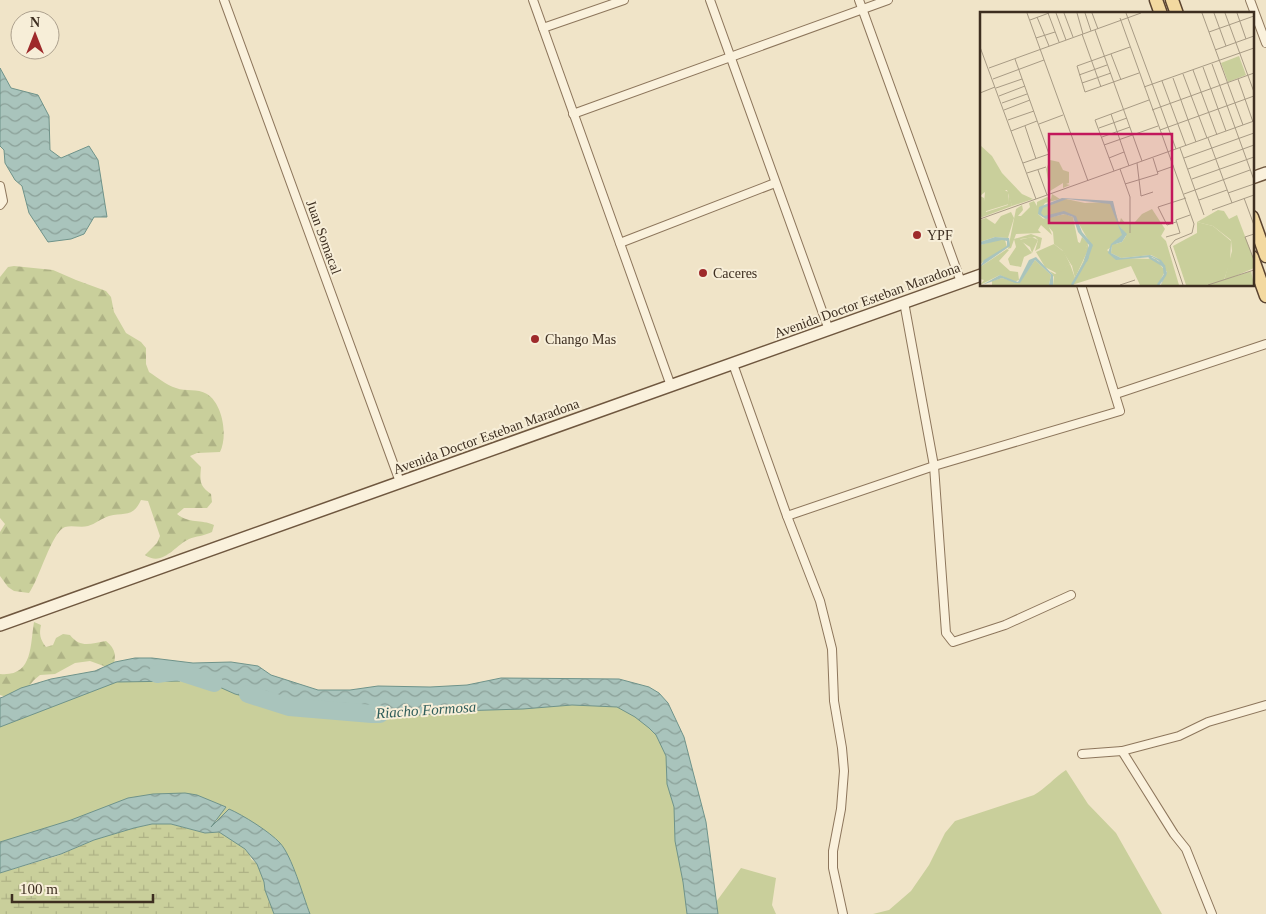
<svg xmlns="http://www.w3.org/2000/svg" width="1266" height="914" viewBox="0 0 1266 914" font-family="'Times New Roman',serif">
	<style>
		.green { fill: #c9cf9b }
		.forest { fill: url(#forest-firs) }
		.wetland { fill: url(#wetland-marsh) }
		.water { fill: url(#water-waves); stroke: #6f938a }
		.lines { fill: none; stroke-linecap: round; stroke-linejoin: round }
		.river { stroke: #a9c4bc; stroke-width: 18 }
		.street-casing { stroke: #8d765c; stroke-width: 10 }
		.secondary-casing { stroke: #6f573f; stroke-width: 14 }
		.primary-casing { stroke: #5b4430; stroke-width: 15 }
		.street { stroke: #faf1dc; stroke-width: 8 }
		.secondary { stroke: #faf1dc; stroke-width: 11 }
		.primary { stroke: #f3d9a0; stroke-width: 12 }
		.poi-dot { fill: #9e2a2b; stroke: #f7eed8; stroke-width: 2 }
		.labels { text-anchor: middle; stroke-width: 4; stroke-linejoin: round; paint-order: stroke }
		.poi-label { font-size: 14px; fill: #3d2e20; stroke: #f7eed8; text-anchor: start }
		.street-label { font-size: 14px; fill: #3d2e20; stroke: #f7eed8 }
		.water-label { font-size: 15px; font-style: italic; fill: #2f5d5a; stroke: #f7eed8 }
		.inset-river { fill: none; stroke: #a9c4bc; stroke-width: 2.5 }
		.inset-road { fill: none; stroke: #a89b85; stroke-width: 1 }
		.view { fill: #c2185b; fill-opacity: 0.15; stroke: #c2185b; stroke-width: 2.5 }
		.inset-edge { fill: none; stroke: #3d2e20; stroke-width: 2.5 }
	</style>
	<defs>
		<pattern id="forest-firs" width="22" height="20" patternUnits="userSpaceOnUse" patternTransform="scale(1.25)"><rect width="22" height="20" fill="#c9cf9b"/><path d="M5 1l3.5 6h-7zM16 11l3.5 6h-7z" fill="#aeb285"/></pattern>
		<pattern id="wetland-marsh" width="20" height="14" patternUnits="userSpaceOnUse" patternTransform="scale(1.25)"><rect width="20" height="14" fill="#c9cf9b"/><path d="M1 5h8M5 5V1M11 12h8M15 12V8" fill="none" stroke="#aeb285"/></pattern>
		<pattern id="water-waves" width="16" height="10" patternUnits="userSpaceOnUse" patternTransform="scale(1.25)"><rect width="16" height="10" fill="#a9c4bc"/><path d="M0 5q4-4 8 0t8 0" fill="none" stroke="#8ba098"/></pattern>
	</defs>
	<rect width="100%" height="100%" fill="#f0e4c8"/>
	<g class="green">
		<path d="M177,671L289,707L372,714L597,696L663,731L699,914H294L233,825L206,816L180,812L0,859V706L91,681Z"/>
		<path d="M1066,770L1088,804L1116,833L1162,914H873L889,910L911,891L929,865L945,833L955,821L1034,795C1046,788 1054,778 1066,770Z"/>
		<path d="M741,868L776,878L772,905L776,914H718L716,902Z"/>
	</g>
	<g class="forest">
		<path d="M14,266L53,270L76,280L106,291L111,297L114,312L126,333L141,342L146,348V364L149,372C157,377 166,385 176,388C186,392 197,388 207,394C223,404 228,436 220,452L197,453L190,456L201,467C200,481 199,486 211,494L212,502L207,508H184L177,514C189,524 201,519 214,525L212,532C204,536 196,536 189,539C174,546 163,567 145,555L157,543L160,536L148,501L141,500C133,518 124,512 109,516C102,518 95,524 88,526C81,528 72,525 65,527C52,531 39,580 29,593L14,591L8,587L0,576V532L5,524L0,518V277L8,267Z"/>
		<path d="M34,622L41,625C39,634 40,639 46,647L53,645L56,638L63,634L70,635C81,649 91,643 106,641C116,649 117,657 112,669L90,661L75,663L55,674L40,675L34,680L29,686L10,698L0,695V674C33,677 30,646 34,622Z"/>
	</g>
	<path class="wetland" d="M152,824H171L205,833L219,832L240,845L249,853L251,859L257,864L277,914H0V873L57,856L94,840L133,828Z"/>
	<g class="water">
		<path d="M0,68L11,88L38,95L49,116L50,150L61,158L89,146L98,160L107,217H94L84,234L71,239L48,242L29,213L22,186L15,180L5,163L4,150L0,146Z"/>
		<path d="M135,658H152L193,663L231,662L258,666L271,675L318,690H350L378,686L430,687L467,685L501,678L619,679L649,687L659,693L668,703L684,737L706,822L718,914H687L683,882L675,841L674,807L667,784L666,756L656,735L649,728L635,717L617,707L572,705L523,709L457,711L423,715L364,714L315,710L296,707L270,700H258L235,694L197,677L178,671L180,681L117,682L0,727V698L3,697L21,688L51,679L95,671L115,662Z"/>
		<path d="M185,793L197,795L226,807L211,827L229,809C243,815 270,832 280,843C292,856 303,896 310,914H274L265,890L264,882L257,864L245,849L219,832L205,833L171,824H152L134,828L94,840L61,854L0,873V842L71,820L128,798L153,794Z"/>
	</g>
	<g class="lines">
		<g class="river">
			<path d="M157,674L177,671L214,683"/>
			<path d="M248,694L289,707L372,714H380"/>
		</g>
		<g class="street-casing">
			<g id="street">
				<path d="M224,0L400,482"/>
				<path d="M533,0L671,386"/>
				<path d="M710,0L829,330"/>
				<path d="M859,0L961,282"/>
				<path d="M1250,0L1266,43"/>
				<path d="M543,28L624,0"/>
				<path d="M573,114L888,0"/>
				<path d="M0,186L3,201L0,205"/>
				<path d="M620,243L775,183"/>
				<path d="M904,302L934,466L946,633L953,642L1005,625L1071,595"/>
				<path d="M733,364L787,516L820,601L832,649L834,701L842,748L844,771L841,809L833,851V868L843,914"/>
				<path d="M1116,394L1266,344"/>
				<path d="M787,516L934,466L1120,411L1081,285"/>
				<path d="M1082,754L1122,751"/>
				<path d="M1212,914L1186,849L1174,834L1122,751L1179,736L1208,722L1266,705"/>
			</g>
		</g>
		<g class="secondary-casing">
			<g id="secondary">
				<path d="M1252,178L1266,173"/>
				<path d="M0,625L981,275"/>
			</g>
		</g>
		<g class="primary-casing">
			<g id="primary">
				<path d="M1156,0L1161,14"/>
				<path d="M1172,0L1177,14"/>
				<path d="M1252,217L1266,256"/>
				<path d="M1252,257L1266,296"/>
			</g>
		</g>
		<use href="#street" class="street"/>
		<use href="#secondary" class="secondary"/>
		<use href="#primary" class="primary"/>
	</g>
	<g class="poi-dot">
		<circle cx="917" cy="235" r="5"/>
		<circle cx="703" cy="273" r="5"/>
		<circle cx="535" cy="339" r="5"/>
	</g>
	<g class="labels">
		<g class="poi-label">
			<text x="927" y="240">YPF</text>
			<text x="713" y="278">Caceres</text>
			<text x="545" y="344">Chango Mas</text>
		</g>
		<g class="street-label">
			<text transform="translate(324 237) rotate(70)" y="5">Juan Somacal</text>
			<text transform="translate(867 300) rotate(-20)" y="5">Avenida Doctor Esteban Maradona</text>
			<text transform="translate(486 436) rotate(-20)" y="5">Avenida Doctor Esteban Maradona</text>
		</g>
		<g class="water-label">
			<text transform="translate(426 710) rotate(-4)" y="5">Riacho Formosa</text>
		</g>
	</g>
	<g transform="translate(980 12)">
		<rect width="274" height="274" fill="#f0e4c8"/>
		<path d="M259,44L266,63L248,70L241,51ZM29,182L32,194L0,206V184L4,186L6,200L28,193ZM86,187L105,191L127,190L133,193L142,220V227L127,238L136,246L176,247L185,259L178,273H160L151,254L92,273L111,233L95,205L86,201L63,205L58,201L60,195ZM172,197L185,217L181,224L186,229L199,273H181L187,260L177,246L171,243L141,246L131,241L132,233L142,230L146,224L139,213L141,206L146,212L155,210L162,202ZM52,225L58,228L52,241L50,235L39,228ZM17,228H25L27,235L0,252V233ZM27,237L29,238L19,249L30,259L38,260L39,268L34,270L20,263L0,273L4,268L0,267V255ZM55,248L71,263L69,273H12V269L22,266L39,271ZM90,252L95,266L92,273H73L74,265L70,259L75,262Z" fill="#c9cf9b"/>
		<path d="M0,133L12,144L22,161L42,182L53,187L32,194L27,178L5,180L0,184ZM70,148L79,150L83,158L89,160V171L86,172L90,173L83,176V171L70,179L66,157ZM72,182L80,187L65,191L58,202L67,210L72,223L61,213L58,218L61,221L36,222L31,236L28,237L36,197L42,193L43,198L38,204H41L50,195L49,191L54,189L57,194V190L67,185L71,187ZM238,198L244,199L249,207L257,203L274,248V256L244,269L252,239L251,228L233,214L217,210ZM108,231V238L95,266L92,254L102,245ZM74,232L84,240L90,252L78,262L65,255L56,240Z" fill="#c9cf9b"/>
		<path d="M20,175L28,180L29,192L3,200L5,180L11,175ZM31,200L34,206L28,226L15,225L0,230V208L6,206L15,212L21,204ZM85,202L93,205L98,230L100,231L102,225L108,231L101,251L92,254L82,238L74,232L73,220L62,207ZM217,210L233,214L251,229L250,250L244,268L271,259L274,273H206L193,234L217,221ZM51,222L62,226L60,236L55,239L58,228L55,225L40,227L52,241L44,245L41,255L30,253L28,247L36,235L34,227Z" fill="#c9cf9b"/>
		<path d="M82,186L133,189L139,214L147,222L142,230L132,233L131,241L141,246L170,243L181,248L184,252L187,261L181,273L185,259L179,249L172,245L136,248L128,241L131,232L142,223L130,192L87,187L63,196L61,201L64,204L84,199L96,204L102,220L113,233L107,250L104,248L109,233L98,220L93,205L84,202L66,207L58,202L59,195ZM15,225L29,226L30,234L0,255L4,248L27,234V229L22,228L0,233V230ZM56,245L73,263V273H69L71,263L55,248L40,271H35L22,266L2,273L20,263L38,270L49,248Z" fill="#a9c4bc"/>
		<path class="inset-river" d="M169,245L184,254L185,263L178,273M92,273L108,245"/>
		<path class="inset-road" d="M47,1L108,169M68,1L79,30M76,1L86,28M84,1L93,25M97,1L103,22M105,1L111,19M112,1L118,17M146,1L173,74M222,1L263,113M234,1L246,34M245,1L274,80M257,1L266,27M57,5L69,34M140,6L214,212L212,221L195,228L190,234L203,273M50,8L69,1M115,18L162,149M229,20L274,4M102,22L121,75M56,26L75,20M0,35L56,187M150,35L97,54L105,80L159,61M235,38L274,24M131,42L141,68M35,47L69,142L43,151M232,52L274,168M223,55L246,119M9,56L161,1M213,58L237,123M203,62L227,126M99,63L127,53M193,66L216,130M13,67L64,48M258,67L273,110M182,69L206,134M102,71L131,61M173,74L196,137M164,75L274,36M16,76L42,67M0,81L15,75M19,84L45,74M22,91L47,82M24,98L50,88M172,98L274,61M131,102L149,154M28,108L54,99M59,112L83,103M45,114L56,147M119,116L147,106M180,118L274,84M31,119L57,109M122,125L150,115M228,126L252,191M124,133L178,114M200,136L224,203M129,146L144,140M204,146L274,121M157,151L161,184L173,180M140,157L150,185V221M208,157L274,133M58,158L67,183M134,159L115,108L169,88M177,160L194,154M47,161L66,155M212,167L274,145M145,172L178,162L173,146M248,181L274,172M204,182L270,158M264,186L274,213M219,188L247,178M232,198L274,183M0,207L274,109M196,210L187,213L178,195L206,186M274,222L265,225L274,248M186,225L200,221L196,208L210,203M140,273L155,268M228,273L274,258"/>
		<path class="view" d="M69,122H192V211H69Z"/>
		<rect width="274" height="274" class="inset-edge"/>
	</g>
	<g transform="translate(35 35)"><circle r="24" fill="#f7eed8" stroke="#ada18e"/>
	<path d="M0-4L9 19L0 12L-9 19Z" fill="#9e2a2b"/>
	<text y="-8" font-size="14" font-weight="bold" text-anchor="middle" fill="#3d2e20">N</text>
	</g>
	<path d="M12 894v8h141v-8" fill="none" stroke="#3d2e20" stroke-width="2.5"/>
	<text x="20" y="894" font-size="15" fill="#3d2e20" stroke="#f7eed8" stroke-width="4" paint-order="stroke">100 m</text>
</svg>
